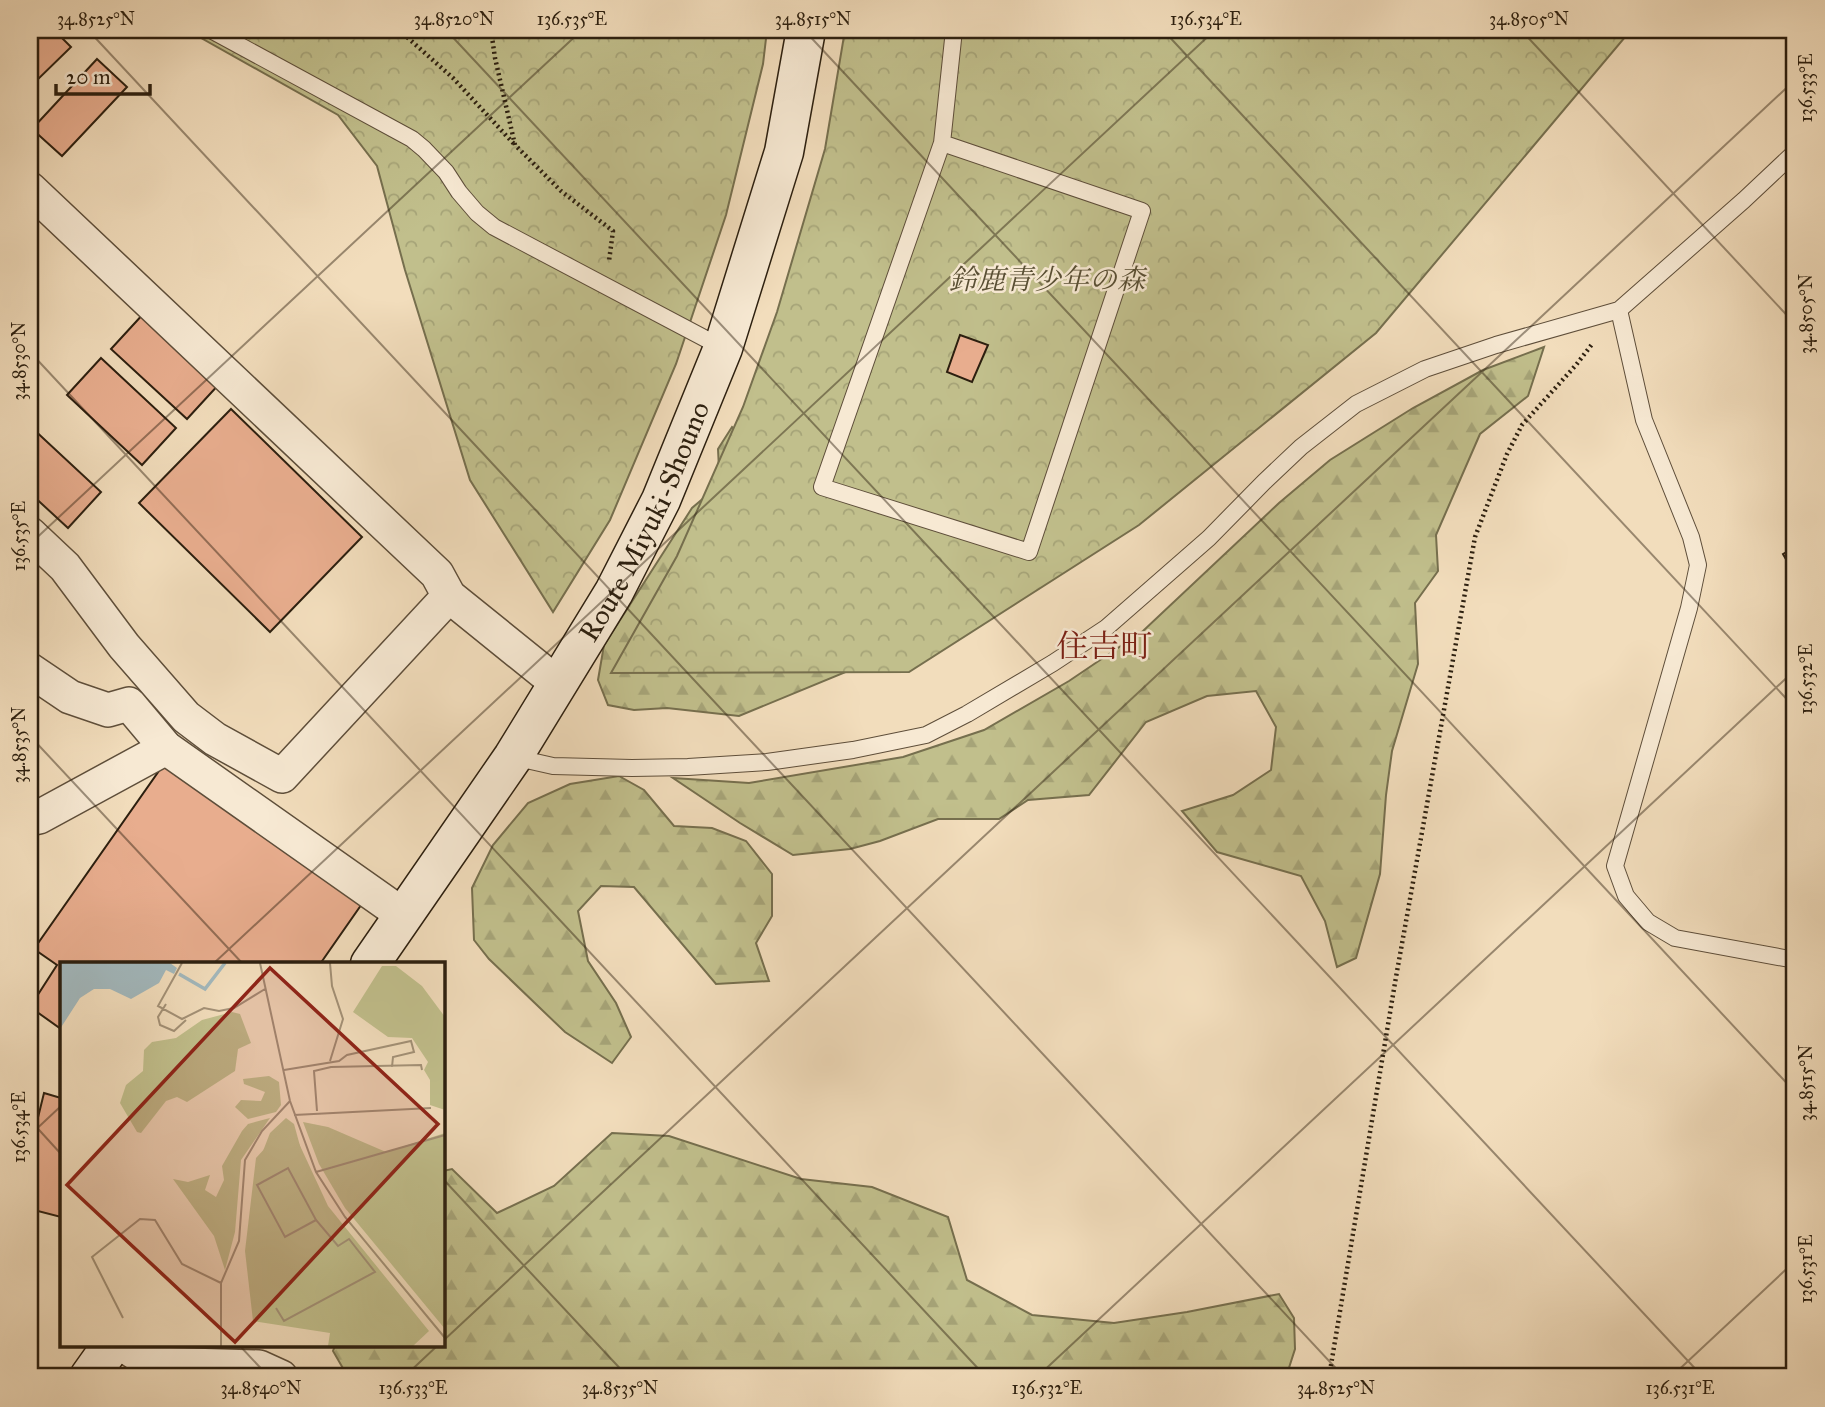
<svg xmlns="http://www.w3.org/2000/svg" width="1825" height="1407" viewBox="0 0 1825 1407" font-family="'IM FELL Great Primer','Noto Serif JP',serif">
	<style>
		.forest { fill: url(#forest-firs); stroke: #766f4e; stroke-width: 2 }
		.park { fill: url(#park-crowns); stroke: #766f4e; stroke-width: 2 }
		.building { fill: #e8ad8e; stroke: #2c1f0f; stroke-width: 2 }
		.lines { fill: none; stroke-linecap: round; stroke-linejoin: round }
		.service-casing { stroke: #5e4e3a; stroke-width: 18 }
		.minor-casing { stroke: #5e4e3a; stroke-width: 36 }
		.secondary-casing { stroke: #2c1f0f; stroke-width: 41 }
		.path { stroke: #2c1f0f; stroke-width: 4.5; stroke-dasharray: 2 3.5; stroke-linecap: butt }
		.service { stroke: #f7e9d3; stroke-width: 16 }
		.minor { stroke: #f7e9d3; stroke-width: 33 }
		.secondary { stroke: #f7e9d3; stroke-width: 38 }
		.ticks { fill: none; stroke: #2c1f0f; stroke-width: 2; stroke-opacity: 0.45 }
		.labels { text-anchor: middle; stroke-width: 5; stroke-linejoin: round; paint-order: stroke }
		.park-label { font-size: 28px; font-style: italic; fill: #594f34; stroke: #f7e9d3 }
		.street-label { font-size: 28px; fill: #2c1f0f; stroke: #f7e9d3 }
		.quarter-label { font-size: 32px; fill: #7a1f14; stroke: #f7e9d3 }
		.inset-river { fill: none; stroke: #a2b8bd; stroke-width: 3.5 }
		.inset-road { fill: none; stroke: #a39177; stroke-width: 2 }
		.view { fill: #8f2418; fill-opacity: 0.15; stroke: #8f2418; stroke-width: 3.5 }
		.inset-edge { fill: none; stroke: #2c1f0f; stroke-width: 3.5 }
		.neatline { fill: none; stroke: #2c1f0f; stroke-width: 2.5 }
		.ticks-label { font-size: 18px; text-anchor: middle; fill: #2c1f0f }
	</style>
	<defs>
		<pattern id="forest-firs" width="22" height="20" patternUnits="userSpaceOnUse" patternTransform="scale(1.75)"><rect width="22" height="20" fill="#c1bf8c"/><path d="M5 1l3.5 6h-7zM16 11l3.5 6h-7z" fill="#a6a478"/></pattern>
		<pattern id="park-crowns" width="20" height="18" patternUnits="userSpaceOnUse" patternTransform="scale(1.75)"><rect width="20" height="18" fill="#c1bf8c"/><path d="M2 6a3 3 0 1 1 6 0M12 15a3 3 0 1 1 6 0" fill="none" stroke="#a6a478"/></pattern>
	</defs>
	<rect width="100%" height="100%" fill="#f2ddbc"/>
	<filter id="stains"><feTurbulence type="fractalNoise" baseFrequency=".00286" numOctaves="4"/><feColorMatrix values="0 0 0 0 .2 0 0 0 0 .09 0 0 0 0 .02 0 0 0 .5 -.17"/></filter>
	<radialGradient id="worn" r=".72"><stop offset=".6" stop-color="#630" stop-opacity="0"/><stop offset="1" stop-color="#630" stop-opacity=".3"/></radialGradient>
	<g class="forest">
		<path d="M1544,347L1528,396L1480,434L1436,535L1438,571L1415,603L1418,664L1392,751L1386,795L1380,874L1356,958L1337,967L1325,921L1301,876L1217,852L1182,811L1233,795L1271,770L1276,727L1256,691L1207,696L1146,722L1089,795L1028,800L999,819H938L880,841L850,849L793,855L740,823L673,778L749,783L903,757L984,730L1069,681L1143,631L1279,503L1330,460L1413,408L1483,370Z"/>
		<path d="M732,427L746,441L853,669L739,716L667,708L634,710L608,705L598,680L604,645L692,508L712,491L719,469L718,449Z"/>
		<path d="M619,776L644,790L674,826L712,828L746,841L772,874V916L756,943L769,981L716,984L634,887L601,886L578,911L588,961L616,1003L631,1037L612,1063L565,1032L489,959L474,940L472,888L493,845L528,803L570,784Z"/>
		<path d="M612,1133L669,1136L801,1179L872,1187L948,1217L967,1280L1032,1315L1114,1323L1187,1312L1279,1294L1294,1318L1295,1349L1286,1377H348L333,1351L335,1346H443V1171L452,1169L497,1213L554,1186Z"/>
	</g>
	<g class="park">
		<path d="M187,30H767L763,64L726,215L676,364L610,520L553,612L470,480L405,270L377,166L338,115Z"/>
		<path d="M845,30H1631L1376,333L1139,525L909,672L611,673L677,556L743,407L777,312L825,149Z"/>
	</g>
	<g class="building">
		<path d="M30,30H54L71,47L30,87Z"/>
		<path d="M97,59L127,87L62,156L32,129Z"/>
		<path d="M145,312L221,382L187,419L111,349Z"/>
		<path d="M960,335L988,345L972,382L947,372Z"/>
		<path d="M101,358L176,428L142,465L67,395Z"/>
		<path d="M231,409L362,537L270,632L139,503Z"/>
		<path d="M30,426L101,492L68,528L30,493Z"/>
		<path d="M1795,547V575L1783,554Z"/>
		<path d="M168,758L366,898L320,964H61V1029L30,1007L57,965L34,949Z"/>
		<path d="M44,1093L61,1098V1217L30,1209V1150Z"/>
	</g>
	<g class="lines">
		<g class="service-casing">
			<g id="service">
				<path d="M211,30L412,139L424,149L446,172L459,192L477,213L494,227L723,348"/>
				<path d="M942,143L1142,211L1029,552L822,487L942,143L954,30"/>
				<path d="M1619,310L1644,420L1691,537L1698,565L1689,608L1615,866L1626,896L1648,922L1675,938L1795,960"/>
				<path d="M513,757L553,766L632,768L688,767L767,762L853,750L926,735L967,714L1053,663L1106,628L1209,538L1264,482L1301,447L1356,404L1425,369L1496,345L1619,310L1744,200L1795,152"/>
			</g>
		</g>
		<g class="minor-casing">
			<g id="minor">
				<path d="M30,189L437,574L449,596L558,684"/>
				<path d="M30,534L65,567L124,646L186,717L215,739L282,776L449,596"/>
				<path d="M30,670L70,697L108,710L129,704L166,748L403,915"/>
				<path d="M30,819L39,817L166,748"/>
				<path d="M125,1346L153,1364L259,1367L281,1377"/>
			</g>
		</g>
		<g class="secondary-casing">
			<g id="secondary">
				<path id="s1" d="M370,964L513,757L614,592L661,500L723,348L784,152L806,30"/>
				<path d="M89,1377L111,1346"/>
			</g>
		</g>
		<g class="path">
			<path d="M399,30L453,78L515,145"/>
			<path d="M491,30L495,58L515,145L561,191L613,231L609,261"/>
			<path d="M1329,1377L1396,977L1475,537L1507,454L1522,425L1576,365L1593,343"/>
		</g>
		<use href="#service" class="service"/>
		<use href="#minor" class="minor"/>
		<use href="#secondary" class="secondary"/>
	</g>
	<path class="ticks" d="M88,30L1344,1377M446,30L1703,1377M804,30L1795,1092M1163,30L1795,708M1521,30L1795,324M30,352L986,1377M30,544L582,30M30,736L243,964M213,964L1215,30M30,1120L61,1154M30,1135L61,1106M443,1179L628,1377M443,1341L1795,80M240,1346L269,1377M404,1377L437,1346M1037,1377L1795,670M1671,1377L1795,1261"/>
	<g class="labels">
		<g class="park-label">
			<text x="1047" y="289">鈴鹿青少年の森</text>
		</g>
		<g class="street-label">
			<text dy="10" stroke="none"><textPath href="#s1" startOffset="522">Route Miyuki-Shouno</textPath></text>
		</g>
		<g class="quarter-label">
			<text x="1104" y="657">住吉町</text>
		</g>
	</g>
	<g transform="translate(60 962)">
		<rect width="385" height="385" fill="#f2ddbc"/>
		<path d="M322,4H336L362,24L385,55V148L370,143V118L364,108L368,100L352,76L328,75L293,50ZM172,50L180,52L191,81L178,87L175,109L127,140L117,135L106,139L81,171L77,170L60,141L66,123L83,109L84,88L92,80L116,76L142,58ZM209,114L219,120L221,143L216,150L188,157L175,145L181,138L201,139L205,130L184,122L183,117ZM210,156L181,198L175,270L165,308L154,274L113,217L128,220L150,213L145,228L156,235L164,218L162,204L182,169L188,162ZM226,156L234,162L245,202L203,189L210,171Z" fill="#c1bf8c"/>
		<path d="M229,160L268,244L369,369L353,384H268L270,371L193,359L185,289L196,196ZM243,160L268,165L326,190L385,171V367L285,246L259,202Z" fill="#c1bf8c"/>
		<path d="M0,1H110L117,6L114,12L106,8L99,21L71,37L50,27H34L20,36L0,67Z" fill="#a2b8bd"/>
		<path class="inset-river" d="M119,12L145,27L165,1"/>
		<path class="inset-road" d="M122,1L98,44L122,57L144,46L159,49L174,46L205,27M200,1L230,139L256,210L285,255L385,376M270,1L272,24L283,57L270,99M106,42L98,55L100,63L114,69L126,58M224,108L279,99L287,93L351,79L354,90L333,95L332,105M257,149L254,109L271,105L361,103L362,108M234,153L371,146M256,210L385,173M216,346L224,359L315,310L289,277L278,284L256,258L228,206L197,223L225,275L256,258M63,356L32,295L80,257L95,258L122,302L161,321M161,384V321L179,279L185,198L202,169L230,139"/>
		<path class="view" d="M210,6L378,162L175,380L7,223Z"/>
		<rect width="385" height="385" class="inset-edge"/>
	</g>
	<rect width="1825" height="1407" fill="none" stroke="#f2ddbc" stroke-width="77"/>
	<path d="M56 84v10h94v-10" fill="none" stroke="#2c1f0f" stroke-width="3.5"/>
	<text x="66" y="84" font-size="21" fill="#2c1f0f" stroke="#f7e9d3" stroke-width="5" paint-order="stroke">20 m</text>
	<rect x="38" y="38" width="1748" height="1330" class="neatline"/>
	<g class="ticks-label">
		<text x="96" y="25">34.8525°N</text>
		<text x="454" y="25">34.8520°N</text>
		<text x="572" y="25">136.535°E</text>
		<text x="813" y="25">34.8515°N</text>
		<text x="1206" y="25">136.534°E</text>
		<text x="1529" y="25">34.8505°N</text>
		<text transform="translate(1806 88) rotate(-90)" y="6">136.533°E</text>
		<text transform="translate(1806 314) rotate(-90)" y="6">34.8505°N</text>
		<text transform="translate(19 361) rotate(-90)" y="6">34.8530°N</text>
		<text transform="translate(19 536) rotate(-90)" y="6">136.535°E</text>
		<text transform="translate(1806 679) rotate(-90)" y="6">136.532°E</text>
		<text transform="translate(19 745) rotate(-90)" y="6">34.8535°N</text>
		<text transform="translate(1806 1083) rotate(-90)" y="6">34.8515°N</text>
		<text transform="translate(19 1127) rotate(-90)" y="6">136.534°E</text>
		<text transform="translate(1806 1269) rotate(-90)" y="6">136.531°E</text>
		<text x="261" y="1394">34.8540°N</text>
		<text x="413" y="1394">136.533°E</text>
		<text x="620" y="1394">34.8535°N</text>
		<text x="1047" y="1394">136.532°E</text>
		<text x="1336" y="1394">34.8525°N</text>
		<text x="1680" y="1394">136.531°E</text>
	</g>
	<rect width="100%" height="100%" filter="url(#stains)"/>
	<rect width="100%" height="100%" fill="url(#worn)"/>
</svg>
